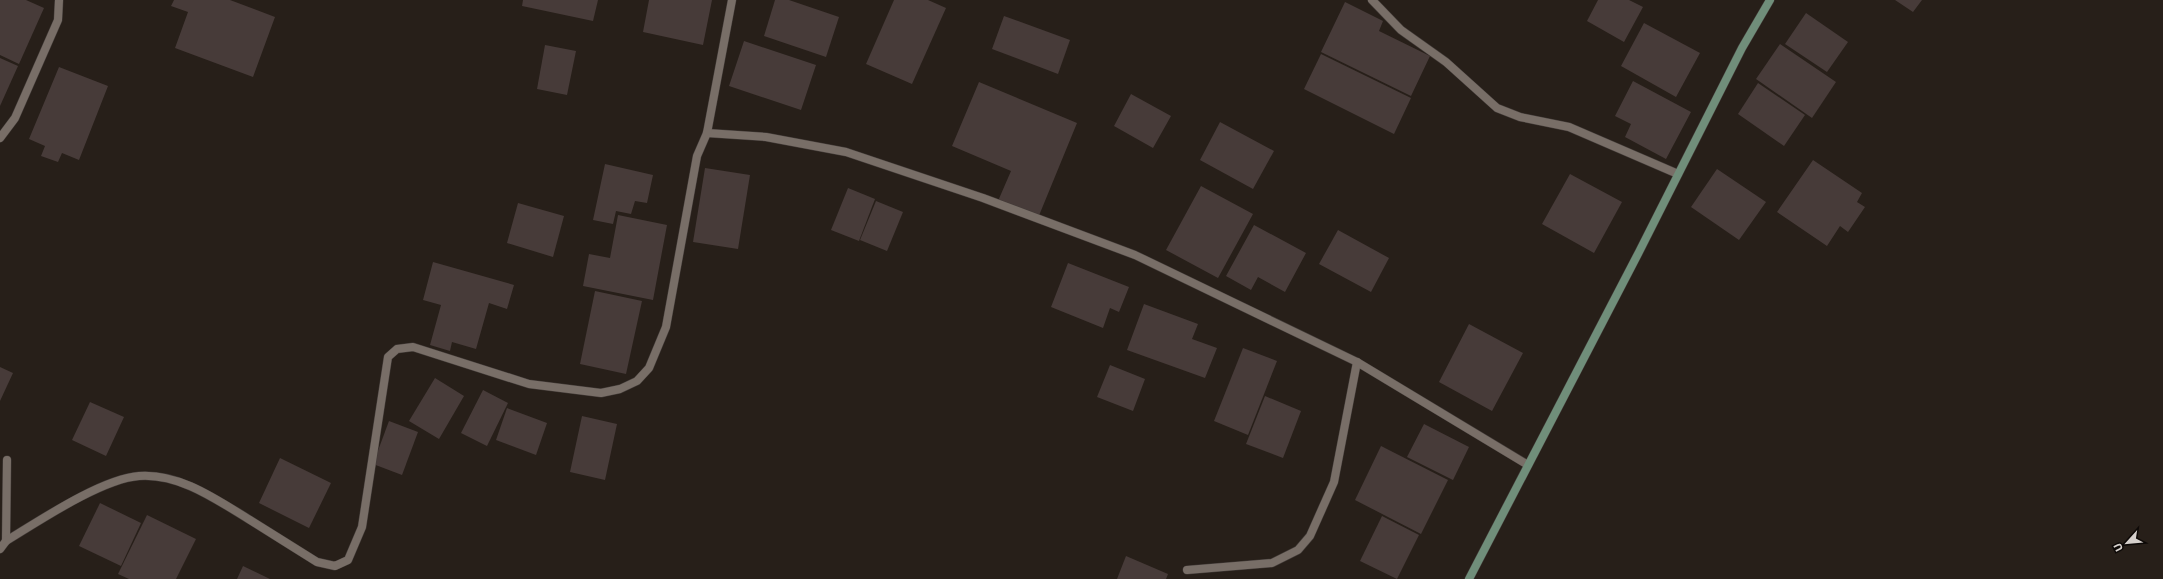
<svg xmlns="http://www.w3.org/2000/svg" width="2163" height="579" viewBox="0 0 2163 579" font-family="'Exo 2',sans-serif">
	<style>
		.building { fill: #473b39 }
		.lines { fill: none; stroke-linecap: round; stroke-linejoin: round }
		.street-casing { stroke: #433c39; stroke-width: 9 }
		.secondary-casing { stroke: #433c39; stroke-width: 9 }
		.street { stroke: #786e67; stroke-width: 8 }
		.secondary { stroke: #708e7a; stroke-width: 8 }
	</style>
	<rect width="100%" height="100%" fill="#271f19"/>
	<g class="building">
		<path d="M0,0H26L44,8L19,64L0,55Z"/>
		<path d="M174,0H230L275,17L253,77L175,48L188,12L171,6Z"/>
		<path d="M523,0H598L593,21L522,6Z"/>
		<path d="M649,0H712L703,45L643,32Z"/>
		<path d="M775,0H789L839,17L826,57L764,36Z"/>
		<path d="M894,0H928L946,8L912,84L866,64Z"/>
		<path d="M1598,0H1629L1643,7L1624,42L1587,21Z"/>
		<path d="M1895,0H1922L1913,12Z"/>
		<path d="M1345,2L1383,21L1379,31L1430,56L1411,96L1321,52Z"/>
		<path d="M1806,13L1848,42L1827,72L1785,44Z"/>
		<path d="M1004,16L1070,40L1058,74L992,49Z"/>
		<path d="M1644,23L1700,53L1676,97L1621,66Z"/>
		<path d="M744,41L816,65L801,110L729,86Z"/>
		<path d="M1780,44L1836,82L1812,118L1756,79Z"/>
		<path d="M545,45L576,51L567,95L537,89Z"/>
		<path d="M1321,54L1411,98L1394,134L1304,89Z"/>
		<path d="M0,58L18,66L0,106Z"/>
		<path d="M59,67L108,86L79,160L62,153L58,162L41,156L45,146L29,139Z"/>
		<path d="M1633,81L1691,112L1666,159L1625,137L1631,124L1615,116Z"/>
		<path d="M979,82L1077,123L1038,218L998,201L1011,171L952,146Z"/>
		<path d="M1758,83L1805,115L1784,146L1738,114Z"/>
		<path d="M1131,94L1171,116L1153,148L1114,126Z"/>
		<path d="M1220,122L1274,151L1253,189L1200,160Z"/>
		<path d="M1813,160L1862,193L1857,202L1865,207L1848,232L1840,226L1827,246L1777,212Z"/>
		<path d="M605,164L653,175L647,203L635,201L631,214L616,211L613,224L593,220Z"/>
		<path d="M705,168L750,175L738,249L693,242Z"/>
		<path d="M1717,169L1766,202L1739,240L1691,207Z"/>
		<path d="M1570,174L1622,202L1594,253L1542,224Z"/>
		<path d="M1201,186L1253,214L1218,278L1166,250Z"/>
		<path d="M848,188L875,199L859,241L831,230Z"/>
		<path d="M876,201L903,212L887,251L860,240Z"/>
		<path d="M518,203L564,216L553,257L507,243Z"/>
		<path d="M618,215L667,225L653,300L583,286L589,254L610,258Z"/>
		<path d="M1254,225L1306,253L1285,292L1258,277L1251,290L1226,276Z"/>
		<path d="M1338,230L1389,258L1371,292L1319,264Z"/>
		<path d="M433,262L514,285L507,309L489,303L476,349L452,342L450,351L430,345L441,305L423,300Z"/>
		<path d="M1068,263L1129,287L1119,312L1110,308L1103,328L1051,307Z"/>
		<path d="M595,291L642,301L626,374L580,364Z"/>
		<path d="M1144,304L1198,324L1192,339L1217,348L1205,378L1127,350Z"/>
		<path d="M1469,324L1523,353L1492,411L1439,382Z"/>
		<path d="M1243,348L1277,361L1248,435L1214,421Z"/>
		<path d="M1110,365L1145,379L1133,411L1097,397Z"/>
		<path d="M0,367L13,373L0,401Z"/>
		<path d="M435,378L464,396L439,439L409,421Z"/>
		<path d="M483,390L508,403L487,446L461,433Z"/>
		<path d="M1265,396L1301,411L1283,458L1246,444Z"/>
		<path d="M90,402L124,417L106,456L72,440Z"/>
		<path d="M507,408L547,423L536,455L496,440Z"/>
		<path d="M582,416L617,424L605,480L570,472Z"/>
		<path d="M389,421L418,432L402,475L373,464Z"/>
		<path d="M1424,424L1469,447L1453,480L1407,457Z"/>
		<path d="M1381,446L1448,480L1421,534L1355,500Z"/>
		<path d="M280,458L331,483L309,528L259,503Z"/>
		<path d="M100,503L141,523L121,566L79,546Z"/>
		<path d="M147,515L196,539L176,579H129L118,574Z"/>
		<path d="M1382,516L1419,535L1397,579L1360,561Z"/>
		<path d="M1126,556L1168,574L1166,579H1117Z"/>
		<path d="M243,566L270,579H237Z"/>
	</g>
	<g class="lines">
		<g class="street-casing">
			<g id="street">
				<path d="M1372,0L1401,30L1446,62L1497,108L1520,117L1569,127L1678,174"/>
				<path d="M707,133L766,137L846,152L983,198L1135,255L1357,362L1528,465"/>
				<path d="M0,138L15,118L58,20L59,0"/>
				<path d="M6,541L7,460"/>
				<path d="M0,549L6,541C39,521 101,479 139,476C180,473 217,500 250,520C272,534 295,548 317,562L335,566L348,560L362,527L388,357L397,349L413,347L529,384L601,393L620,389L637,381L649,368L666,327L697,156L707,133L732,0"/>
				<path d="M1187,570L1272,563L1298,550L1310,536L1334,482L1357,362"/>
			</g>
		</g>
		<g class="secondary-casing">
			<path id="secondary" d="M1469,579L1639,252L1742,48L1770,0"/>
		</g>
		<use href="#street" class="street"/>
		<use href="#secondary" class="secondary"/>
	</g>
	<g transform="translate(2127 543) rotate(243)" stroke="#0d0907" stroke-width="3" paint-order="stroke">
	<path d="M0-3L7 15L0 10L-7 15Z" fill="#d6d0cc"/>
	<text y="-6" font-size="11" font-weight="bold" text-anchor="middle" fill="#d6d0cc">U</text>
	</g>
</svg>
